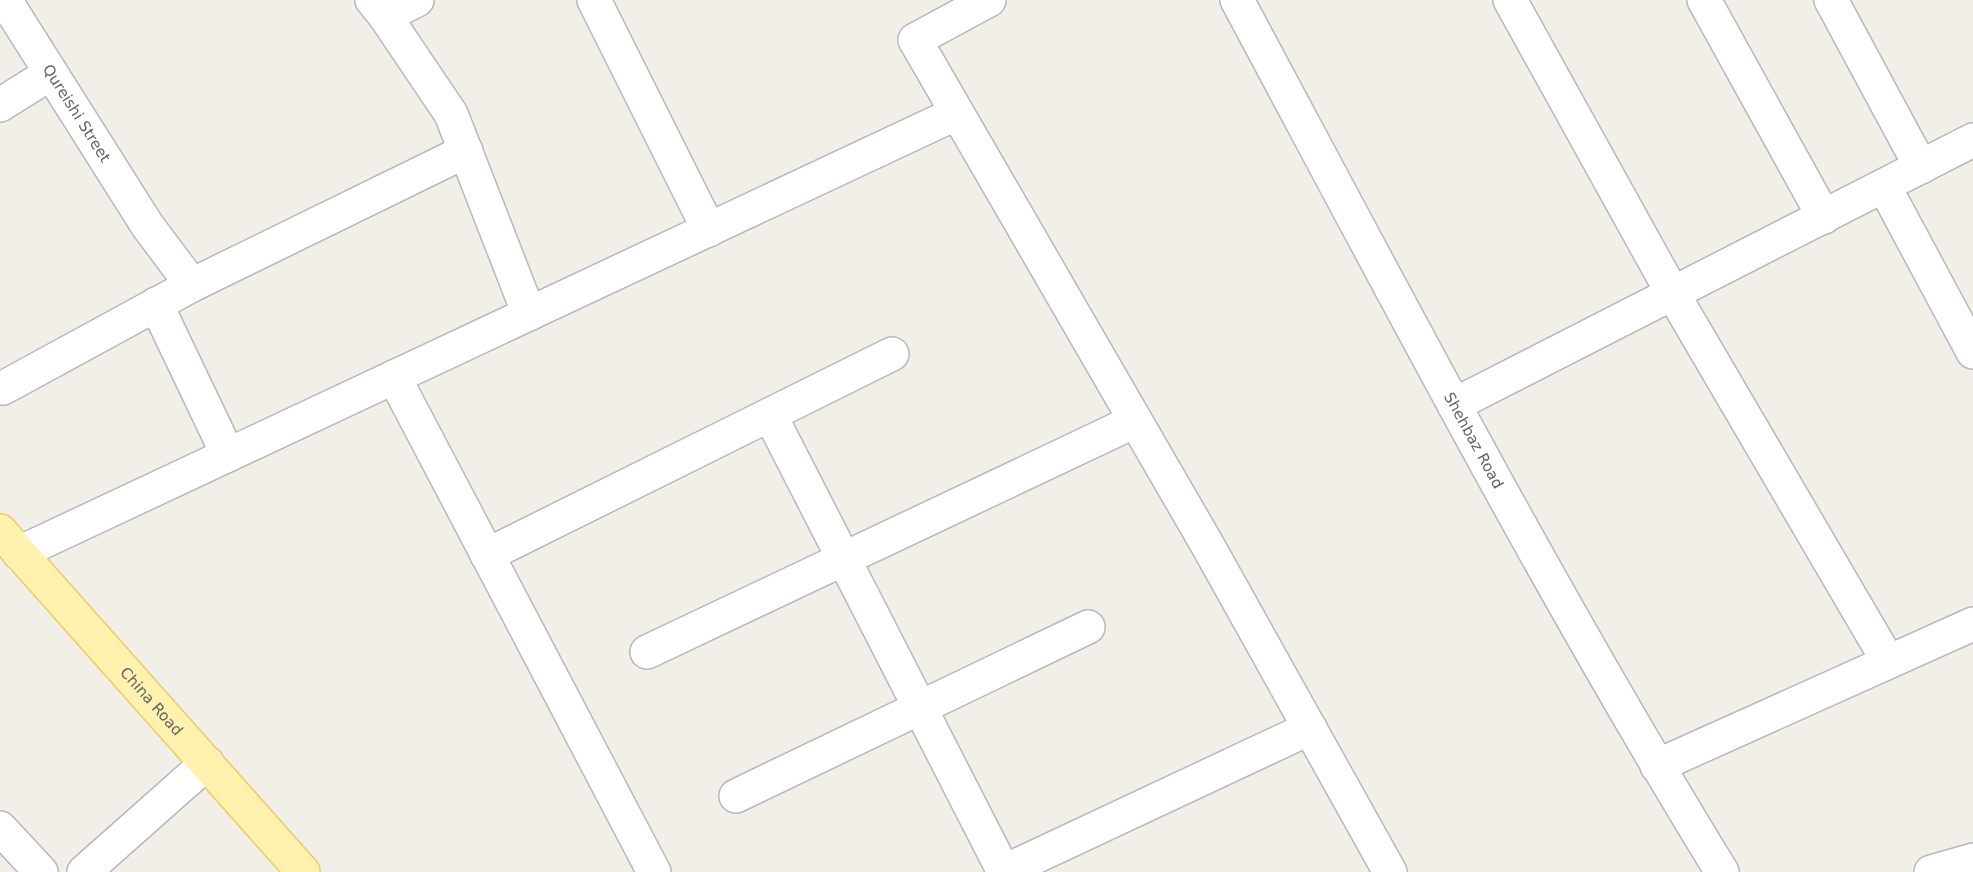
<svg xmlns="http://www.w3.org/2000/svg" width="1973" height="872" viewBox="0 0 1973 872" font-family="'DejaVu Sans',sans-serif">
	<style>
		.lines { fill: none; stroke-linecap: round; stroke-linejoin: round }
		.minor-casing { stroke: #b5b8bc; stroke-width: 36 }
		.major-casing { stroke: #f2c960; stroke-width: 36 }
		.minor { stroke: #fff; stroke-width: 33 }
		.major { stroke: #fff2af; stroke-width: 33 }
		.labels { text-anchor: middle; stroke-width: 5; stroke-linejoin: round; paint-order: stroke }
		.street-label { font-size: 15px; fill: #5f6368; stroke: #fff }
	</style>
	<rect width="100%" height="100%" fill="#f1efe8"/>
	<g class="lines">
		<g class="minor-casing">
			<g id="minor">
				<path id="s1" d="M5,0L147,225L192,285"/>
				<path d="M372,0L385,16L451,114L529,314"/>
				<path d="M594,0L709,230"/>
				<path d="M989,0L915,40L1208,546L1390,872"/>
				<path id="s2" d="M1237,0C1394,293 1548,589 1722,872"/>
				<path d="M1510,0L1673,294L1888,661"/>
				<path d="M1704,0L1824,217"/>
				<path d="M1831,0L1921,167"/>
				<path d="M385,16L417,0"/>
				<path d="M0,105L51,73"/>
				<path d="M1884,186L1973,352"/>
				<path d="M156,304L228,455"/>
				<path d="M394,377L654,872"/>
				<path d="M3,388L192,285L466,151"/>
				<path d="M1454,405L1973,140"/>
				<path d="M770,415L1004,872"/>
				<path d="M19,553L957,113"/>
				<path d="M487,555L892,354"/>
				<path d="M647,652L1135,421"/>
				<path d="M1657,766L1973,624"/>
				<path d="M736,796L1088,627"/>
				<path d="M0,828L41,872"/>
				<path d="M84,872L207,763"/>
				<path d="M1003,872L1310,728"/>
				<path d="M1931,872L1973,860"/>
			</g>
		</g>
		<g class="major-casing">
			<g id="major">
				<path id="s3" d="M0,531L303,872"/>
			</g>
		</g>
		<use href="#minor" class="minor"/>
		<use href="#major" class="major"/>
	</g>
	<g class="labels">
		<g class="street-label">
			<text dy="5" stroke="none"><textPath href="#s1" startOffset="134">Qureishi Street</textPath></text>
			<text dy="5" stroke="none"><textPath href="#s2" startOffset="500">Shehbaz Road</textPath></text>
			<text dy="5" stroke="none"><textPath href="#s3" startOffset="228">China Road</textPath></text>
		</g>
	</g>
</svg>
